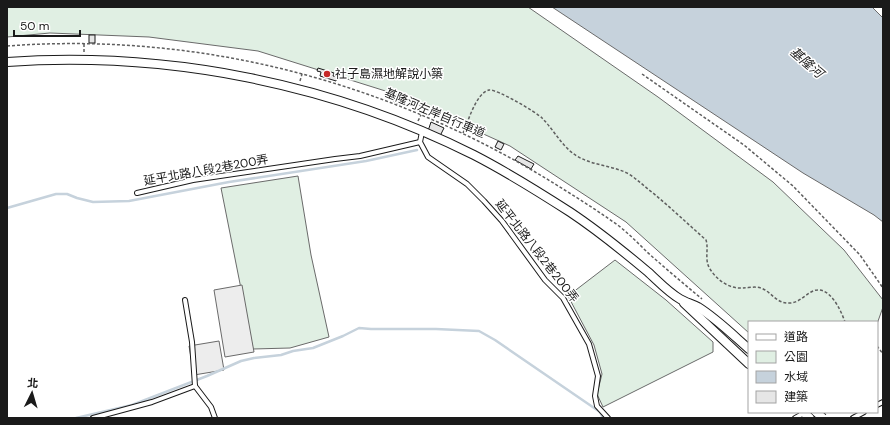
<svg xmlns="http://www.w3.org/2000/svg" width="890" height="425" viewBox="0 0 890 425" font-family="'DM Sans','Noto Sans TC',sans-serif">
	<style>
		.green { fill: #e0efe3; stroke: #6a6a6a }
		.parking { fill: #ededed; stroke: #6a6a6a }
		.water { fill: #c6d2dc; stroke: #6a6a6a }
		.lines { fill: none; stroke-linecap: round; stroke-linejoin: round }
		.stream { stroke: #c6d2dc; stroke-width: 2.5 }
		.building { fill: #e6e6e6; stroke: #1a1a1a }
		.service-casing { stroke: #1a1a1a; stroke-width: 6 }
		.minor-casing { stroke: #1a1a1a; stroke-width: 10 }
		.path { stroke: #5f5f5f; stroke-width: 1.5; stroke-dasharray: 3 2; stroke-linecap: butt }
		.service { stroke: #fff; stroke-width: 4 }
		.minor { stroke: #fff; stroke-width: 8 }
		.minor-bridge-casing { stroke: #1a1a1a; stroke-width: 10; stroke-linecap: butt }
		.minor-bridge { stroke: #fff; stroke-width: 8 }
		.poi-dot { fill: #c62828; stroke: #fff; stroke-width: 1.5 }
		.labels { text-anchor: middle; stroke-width: 3; stroke-linejoin: round; paint-order: stroke }
		.poi-label { font-size: 12px; fill: #1a1a1a; stroke: #fff; text-anchor: start }
		.street-label { font-size: 12px; fill: #1a1a1a; stroke: #fff }
		.water-label { font-size: 13px; font-style: italic; fill: #1a1a1a; stroke: #fff }
	</style>
	<rect width="100%" height="100%" fill="#fff"/>
	<g class="green">
		<path d="M7,7H528L658,97L773,182L844,250L883,300V307L877,324V322H749V333L626,222L510,146L395,94L258,51L149,37L50,33L7,37Z"/>
		<path d="M298,176L311,255L329,337L290,348L253,349L221,188Z"/>
		<path d="M615,260L666,300L713,342V352L603,407L597,394L602,374L594,345L568,296Z"/>
	</g>
	<g class="parking">
		<path d="M242,285L254,352L225,357L214,290Z"/>
		<path d="M219,341L224,370L194,375L189,346Z"/>
	</g>
	<path class="water" d="M552,7H872L883,18V222L874,215L803,173Z"/>
	<g class="lines">
		<g class="stream">
			<path d="M7,208L56,194H67L77,198L93,202L129,201L229,182L366,161L417,150"/>
			<path d="M76,418L132,405L207,376L241,361L254,358L281,355L293,351L313,348L343,336L359,328L371,329H436L479,331L495,340L600,412L603,418"/>
		</g>
	</g>
	<g class="building">
		<rect x="89" y="35" width="6" height="8"/>
		<path d="M318,68L334,73L333,76L338,77L336,81L320,76L321,72L317,71Z"/>
		<path d="M398,95L405,97L406,103L400,104L394,102L392,99Z"/>
		<path d="M431,122L444,128L440,136L428,131Z"/>
		<path d="M498,141L504,144L501,150L495,147Z"/>
		<path d="M518,156L534,164L531,169L515,160Z"/>
	</g>
	<g class="lines">
		<g class="service-casing">
			<g id="service">
				<path d="M422,132L420,142L428,157L467,184L484,201L502,221L545,280L563,298L589,344L598,376L595,396L597,406L608,418"/>
				<path d="M137,193L193,180L335,159L360,156L420,142"/>
				<path d="M185,300L192,342L195,386"/>
				<path d="M195,386L211,407L215,418"/>
				<path d="M877,405L883,402"/>
				<path d="M93,418L152,402L195,386"/>
				<path d="M795,418L804,413"/>
				<path d="M853,418L864,412"/>
			</g>
		</g>
		<g class="minor-casing">
			<g id="minor">
				<path d="M7,62C167,51 331,83 474,155C507,172 539,192 570,212C597,230 623,251 648,272C658,281 668,292 680,299C685,302 692,304 698,307C717,319 733,335 749,349"/>
				<path d="M684,303L749,364"/>
				<path d="M803,412L810,418"/>
			</g>
		</g>
		<g class="path">
			<path d="M7,46C196,32 379,79 542,176C568,192 594,208 619,226C629,234 638,243 647,252C665,268 684,284 702,299"/>
			<path d="M84,52V44"/>
			<path d="M642,74L744,145L793,186L860,255L883,288"/>
			<path d="M300,81L302,74"/>
			<path d="M418,121L421,115"/>
			<path d="M463,133C468,122 476,93 489,90C497,89 536,112 542,118C552,128 559,141 570,151C587,166 610,164 629,174C638,180 645,187 653,193C671,208 688,224 706,240C709,249 704,260 710,269C717,280 729,289 743,288C748,288 755,286 761,288C772,292 776,304 790,303C798,303 804,296 811,292C828,282 841,310 845,322"/>
			<path d="M877,346L883,354"/>
		</g>
		<use href="#service" class="service"/>
		<use href="#minor" class="minor"/>
		<g class="minor-bridge-casing">
			<path id="minor-bridge" d="M816,412L823,418"/>
		</g>
		<use href="#minor-bridge" class="minor-bridge"/>
	</g>
	<circle class="poi-dot" cx="327" cy="74" r="4"/>
	<g class="labels">
		<g class="poi-label">
			<text x="335" y="78">社子島濕地解說小築</text>
		</g>
		<g class="street-label">
			<text transform="translate(435 113) rotate(23)" y="4">基隆河左岸自行車道</text>
			<text transform="translate(206 170) rotate(-10)" y="4">延平北路八段2巷200弄</text>
			<text transform="translate(537 251) rotate(52)" y="4">延平北路八段2巷200弄</text>
		</g>
		<g class="water-label">
			<text transform="translate(807 62) rotate(41)" y="5">基隆河</text>
		</g>
	</g>
	<rect width="890" height="425" fill="none" stroke="#1a1a1a" stroke-width="16"/>
	<rect x="748" y="321" width="130" height="92" fill="#ffffff" stroke="#a3a3a3"/>
	<rect x="756" y="334" width="20" height="6" fill="#ffffff" stroke="#a3a3a3"/>
	<text x="784" y="341" font-size="12" fill="#1a1a1a">道路</text>
	<rect x="756" y="351" width="20" height="12" fill="#e0efe3" stroke="#a3a3a3"/>
	<text x="784" y="361" font-size="12" fill="#1a1a1a">公園</text>
	<rect x="756" y="371" width="20" height="12" fill="#c6d2dc" stroke="#a3a3a3"/>
	<text x="784" y="381" font-size="12" fill="#1a1a1a">水域</text>
	<rect x="756" y="391" width="20" height="12" fill="#e6e6e6" stroke="#a3a3a3"/>
	<text x="784" y="401" font-size="12" fill="#1a1a1a">建築</text>
	<g transform="translate(32 393) rotate(5)" stroke="#ffffff" stroke-width="3" paint-order="stroke">
	<path d="M0-3L7 15L0 10L-7 15Z" fill="#1a1a1a"/>
	<text y="-6" font-size="11" font-weight="bold" text-anchor="middle" fill="#1a1a1a">北</text>
	</g>
	<path d="M14 30v6h66v-6" fill="none" stroke="#1a1a1a" stroke-width="2"/>
	<text x="20" y="30" font-size="12" fill="#1a1a1a" stroke="#ffffff" stroke-width="3" paint-order="stroke">50 m</text>
</svg>
